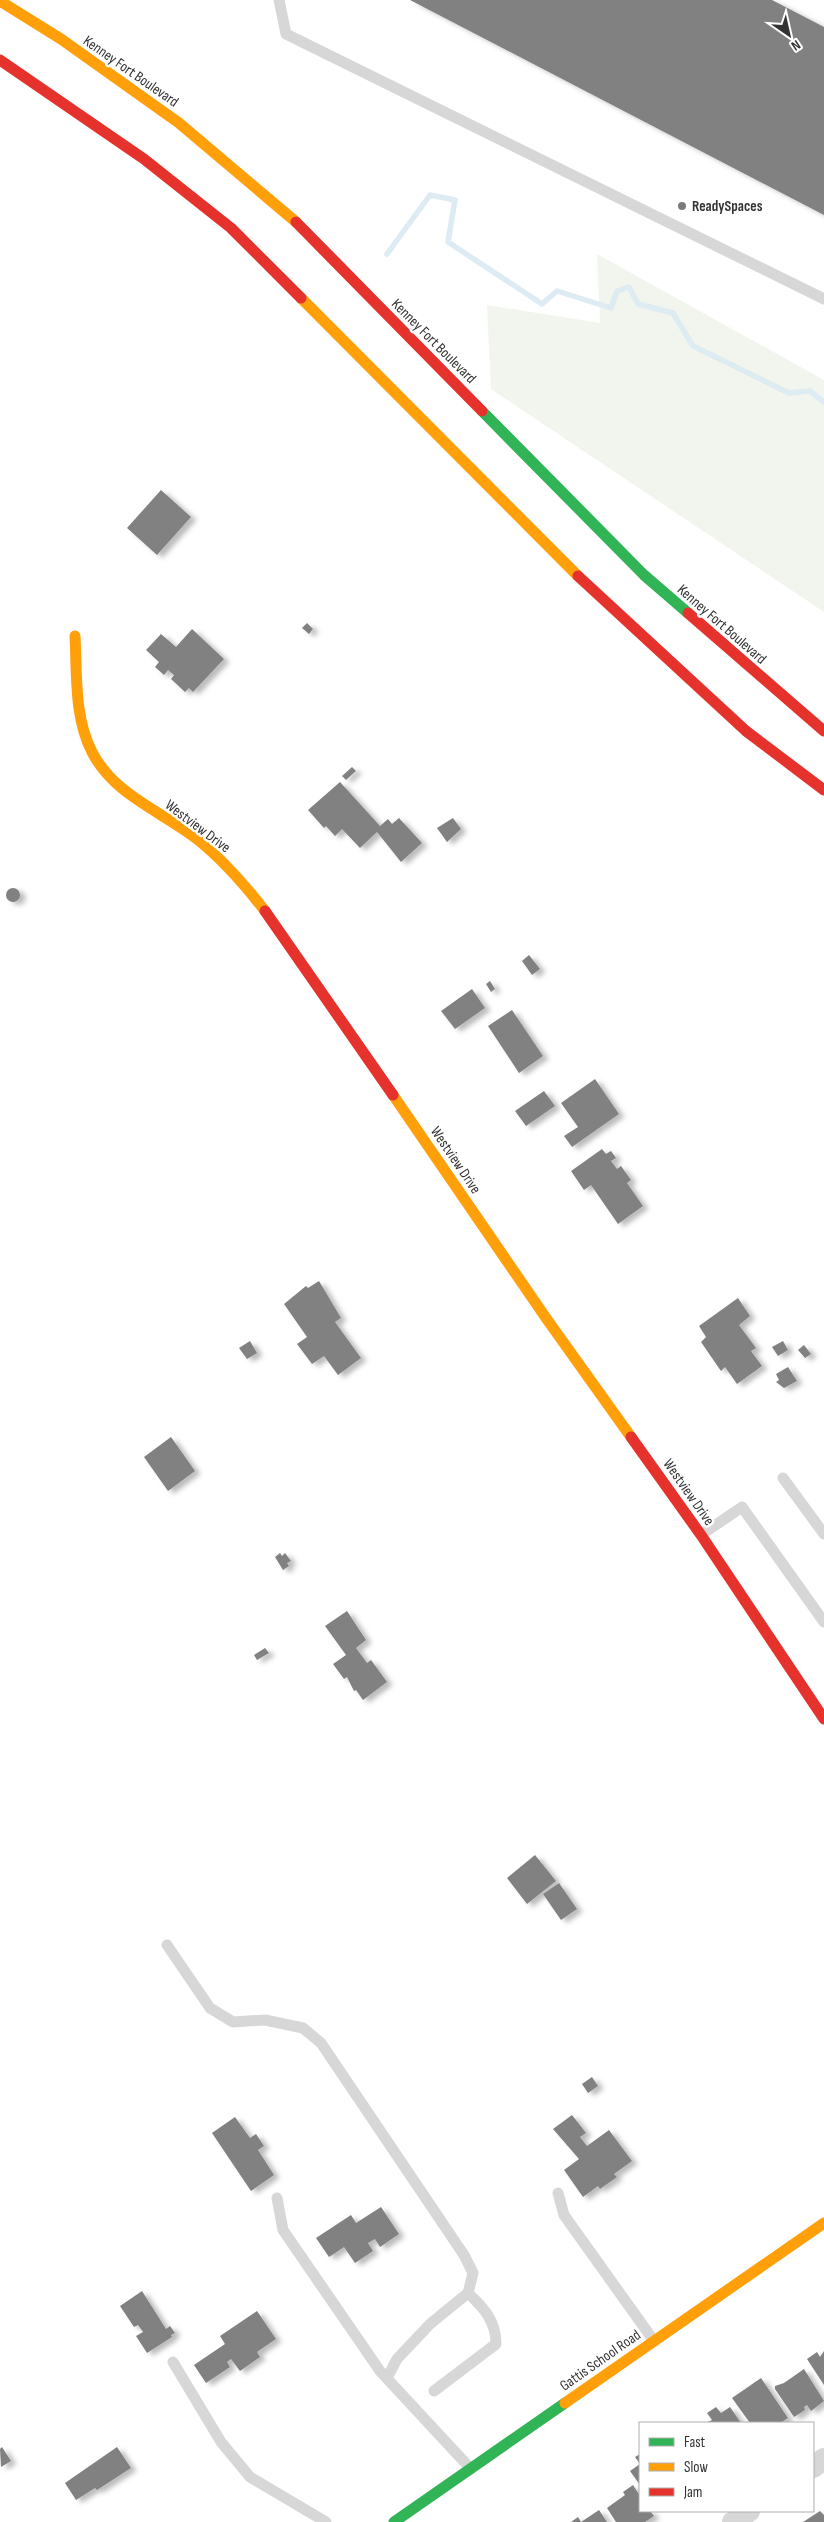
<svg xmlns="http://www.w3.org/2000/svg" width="824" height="2522" viewBox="0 0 824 2522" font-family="'Sofia Sans Condensed',sans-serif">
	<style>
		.green { fill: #f1f5ed }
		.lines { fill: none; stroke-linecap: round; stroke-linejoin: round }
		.stream { stroke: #ddebf3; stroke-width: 5.5 }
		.building { fill: #818181; filter: url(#shadow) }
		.lane { stroke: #d7d7d7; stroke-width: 11 }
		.street { stroke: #d7d7d7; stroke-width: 22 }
		.fast { stroke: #30b455; stroke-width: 11 }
		.slow { stroke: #ff9f0a; stroke-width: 11 }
		.jam { stroke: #e5322d; stroke-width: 11 }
		.poi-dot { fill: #7a7a7a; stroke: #fff; stroke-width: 2 }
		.labels { text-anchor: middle; stroke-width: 5; stroke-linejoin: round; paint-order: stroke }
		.street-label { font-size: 15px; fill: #333; stroke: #fff }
		.poi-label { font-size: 15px; font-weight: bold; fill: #333; stroke: #fff; text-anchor: start }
	</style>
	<defs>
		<filter id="shadow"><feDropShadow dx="5.5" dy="3" stdDeviation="2.5" flood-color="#0004"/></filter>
	</defs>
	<rect width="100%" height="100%" fill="#fff"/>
	<path class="green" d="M597,254L824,380V612L491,389L487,305L600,323Z"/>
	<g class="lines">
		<path class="stream" d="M387,254L430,195L455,200L448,242L542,304L557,291L611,308L617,291L629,287L638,304L673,313L693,346L789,393L810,391L824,402"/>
	</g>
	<g class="building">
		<path d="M410,0H772L824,27V215Z"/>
		<path d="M161,490L191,517L157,555L127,528Z"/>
		<path d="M307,623L313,629L309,634L302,628Z"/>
		<path d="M192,629L224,659L193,692L189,688L185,692L171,679L174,675L168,670L164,675L155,667L159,662L146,650L161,634L176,647Z"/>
		<path d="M352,767L356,771L346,780L342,776Z"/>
		<path d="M340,782L380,826L388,819L392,824L399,818L422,843L401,862L377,832L360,848L342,829L335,836L326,826L324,828L308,810Z"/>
		<path d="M453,818L461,829L447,842L437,828Z"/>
		<circle cx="13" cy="895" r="7"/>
		<path d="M529,955L540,969L532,975L522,961Z"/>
		<path d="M490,981L495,989L491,992L486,984Z"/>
		<path d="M472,989L485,1008L455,1029L441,1011Z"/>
		<path d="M512,1010L543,1056L519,1073L488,1026Z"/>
		<path d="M595,1079L619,1114L572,1147L564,1136L578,1127L561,1103Z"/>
		<path d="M544,1091L555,1106L526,1126L515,1111Z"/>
		<path d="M602,1149L606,1154L611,1151L616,1158L611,1161L617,1169L621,1166L631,1180L627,1183L643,1206L618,1224L591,1185L584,1190L571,1171Z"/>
		<path d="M319,1281L341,1318L335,1322L361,1358L338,1375L324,1356L312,1364L297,1344L307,1337L284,1304L306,1286L308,1288Z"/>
		<path d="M738,1298L750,1316L739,1325L756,1348L751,1351L762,1366L737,1384L725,1367L721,1371L701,1342L706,1337L699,1326Z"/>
		<path d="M250,1341L257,1353L247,1359L239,1348Z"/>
		<path d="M783,1341L788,1350L778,1356L772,1347Z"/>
		<path d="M804,1345L811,1354L805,1358L798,1350Z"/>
		<path d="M788,1367L797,1381L784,1388L776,1382L779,1380L776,1374Z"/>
		<path d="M171,1437L195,1471L168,1491L144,1457Z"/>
		<path d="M280,1553L282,1556L285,1553L291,1561L287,1563L289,1566L283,1570L275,1557Z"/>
		<path d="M347,1611L366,1640L356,1648L367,1663L371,1660L387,1682L363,1700L356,1690L354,1691L347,1677L344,1679L333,1664L346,1655L325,1626Z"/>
		<path d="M265,1648L269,1653L257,1660L254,1655Z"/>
		<path d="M535,1855L556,1881L527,1904L507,1878Z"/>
		<path d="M559,1883L577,1909L561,1920L543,1894Z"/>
		<path d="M592,2077L598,2086L588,2093L582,2084Z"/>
		<path d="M572,2115L586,2133L580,2137L587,2146L609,2130L632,2161L614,2174L617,2177L600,2189L598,2186L583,2197L564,2170L579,2159L553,2129Z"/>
		<path d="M235,2117L250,2138L256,2134L264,2146L258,2150L274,2175L251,2191L212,2133Z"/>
		<path d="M381,2207L399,2234L380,2247L375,2239L368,2243L373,2251L355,2263L344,2247L329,2257L316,2238L351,2215L356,2223Z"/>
		<path d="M142,2291L166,2329L170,2326L175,2333L171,2335L172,2337L147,2353L136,2336L143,2332L138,2325L134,2327L120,2306Z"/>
		<path d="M257,2311L276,2339L257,2352L260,2357L240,2371L231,2359L227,2362L230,2367L206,2383L194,2365L225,2344L220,2336Z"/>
		<path d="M824,2351V2385L807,2359L817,2352L820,2357Z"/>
		<path d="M804,2369L824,2401L811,2411L807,2405L804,2407L805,2410L794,2417L775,2389V2386L784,2383Z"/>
		<path d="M761,2378L788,2418L780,2423H750L732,2398Z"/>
		<path d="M716,2407L721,2413L730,2407L741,2423H706L712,2420L707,2413Z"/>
		<path d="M2,2447L11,2461L1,2467L0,2449Z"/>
		<path d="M117,2447L131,2468L97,2490L95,2488L76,2500L65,2483Z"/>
		<path d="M640,2454V2485L630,2471L640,2464L635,2457Z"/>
		<path d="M633,2485L640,2496V2511H650L654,2516L645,2522H616L607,2508L625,2495L623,2492Z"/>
		<path d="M599,2510L607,2522H571L578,2517L581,2522Z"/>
		<path d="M820,2511L824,2515V2522H803Z"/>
	</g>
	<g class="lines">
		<g class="lane">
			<path d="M279,0L286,34L824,299"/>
			<path d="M783,1478L824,1534"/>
			<path d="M701,1535L742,1507L824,1622"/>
			<path d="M167,1945L210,2008L233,2022L265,2020L303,2028L321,2043L464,2255L473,2273L468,2293L430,2324L397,2359L387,2378"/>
			<path d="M558,2193L564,2215L654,2341"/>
			<path d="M277,2198L283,2230L380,2371L471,2469"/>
			<path d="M173,2362L221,2442L250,2477L326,2522"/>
			<path d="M434,2391L496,2344C496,2321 484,2308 468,2293"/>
		</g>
		<g class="street">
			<path d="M813,2467L824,2459"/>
			<path d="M733,2522L749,2511"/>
		</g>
		<g class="fast">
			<path d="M482,411L644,575L688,613"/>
			<path d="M394,2522L565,2403"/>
		</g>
		<g class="slow">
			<path d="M0,1L61,39L179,123L296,222"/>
			<path d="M301,298L578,576"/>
			<path d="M75,636C77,674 74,717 92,752C114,795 161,811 197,839C223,860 245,885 265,911"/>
			<path d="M393,1095L546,1318L631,1437"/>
			<path d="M565,2403L824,2223"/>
		</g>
		<g class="jam">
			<path d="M0,60L144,159L231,228L301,298"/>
			<path d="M296,222L482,411"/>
			<path d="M578,576L746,731L824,790"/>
			<path d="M688,613L824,731"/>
			<path d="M265,911L393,1095"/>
			<path d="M631,1437L701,1535L824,1719"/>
		</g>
	</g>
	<circle class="poi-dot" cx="682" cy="206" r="5"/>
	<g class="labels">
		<g class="street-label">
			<text transform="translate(131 71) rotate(35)" y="5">Kenney Fort Boulevard</text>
			<text transform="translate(434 341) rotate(45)" y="5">Kenney Fort Boulevard</text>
			<text transform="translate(722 624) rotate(41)" y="5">Kenney Fort Boulevard</text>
			<text transform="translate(198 826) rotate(37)" y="5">Westview Drive</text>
			<text transform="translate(456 1160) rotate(56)" y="5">Westview Drive</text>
			<text transform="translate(689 1492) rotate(55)" y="5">Westview Drive</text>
			<text transform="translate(600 2360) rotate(-35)" y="5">Gattis School Road</text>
		</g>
		<g class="poi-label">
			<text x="692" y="211">ReadySpaces</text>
		</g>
	</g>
	<rect x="639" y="2422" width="175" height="90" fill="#ffffff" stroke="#adadad"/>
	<rect x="649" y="2438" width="25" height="8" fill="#30b455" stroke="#adadad"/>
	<text x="684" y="2447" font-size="15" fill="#333333">Fast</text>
	<rect x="649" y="2463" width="25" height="8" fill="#ff9f0a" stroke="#adadad"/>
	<text x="684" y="2472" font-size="15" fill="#333333">Slow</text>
	<rect x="649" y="2488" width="25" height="8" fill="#e5322d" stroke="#adadad"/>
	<text x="684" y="2497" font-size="15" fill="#333333">Jam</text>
	<g transform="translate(789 35) rotate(146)" stroke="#ffffff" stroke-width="4" paint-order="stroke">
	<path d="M0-4L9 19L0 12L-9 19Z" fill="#333333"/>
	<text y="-8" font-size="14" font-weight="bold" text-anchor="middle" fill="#333333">N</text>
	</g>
</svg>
